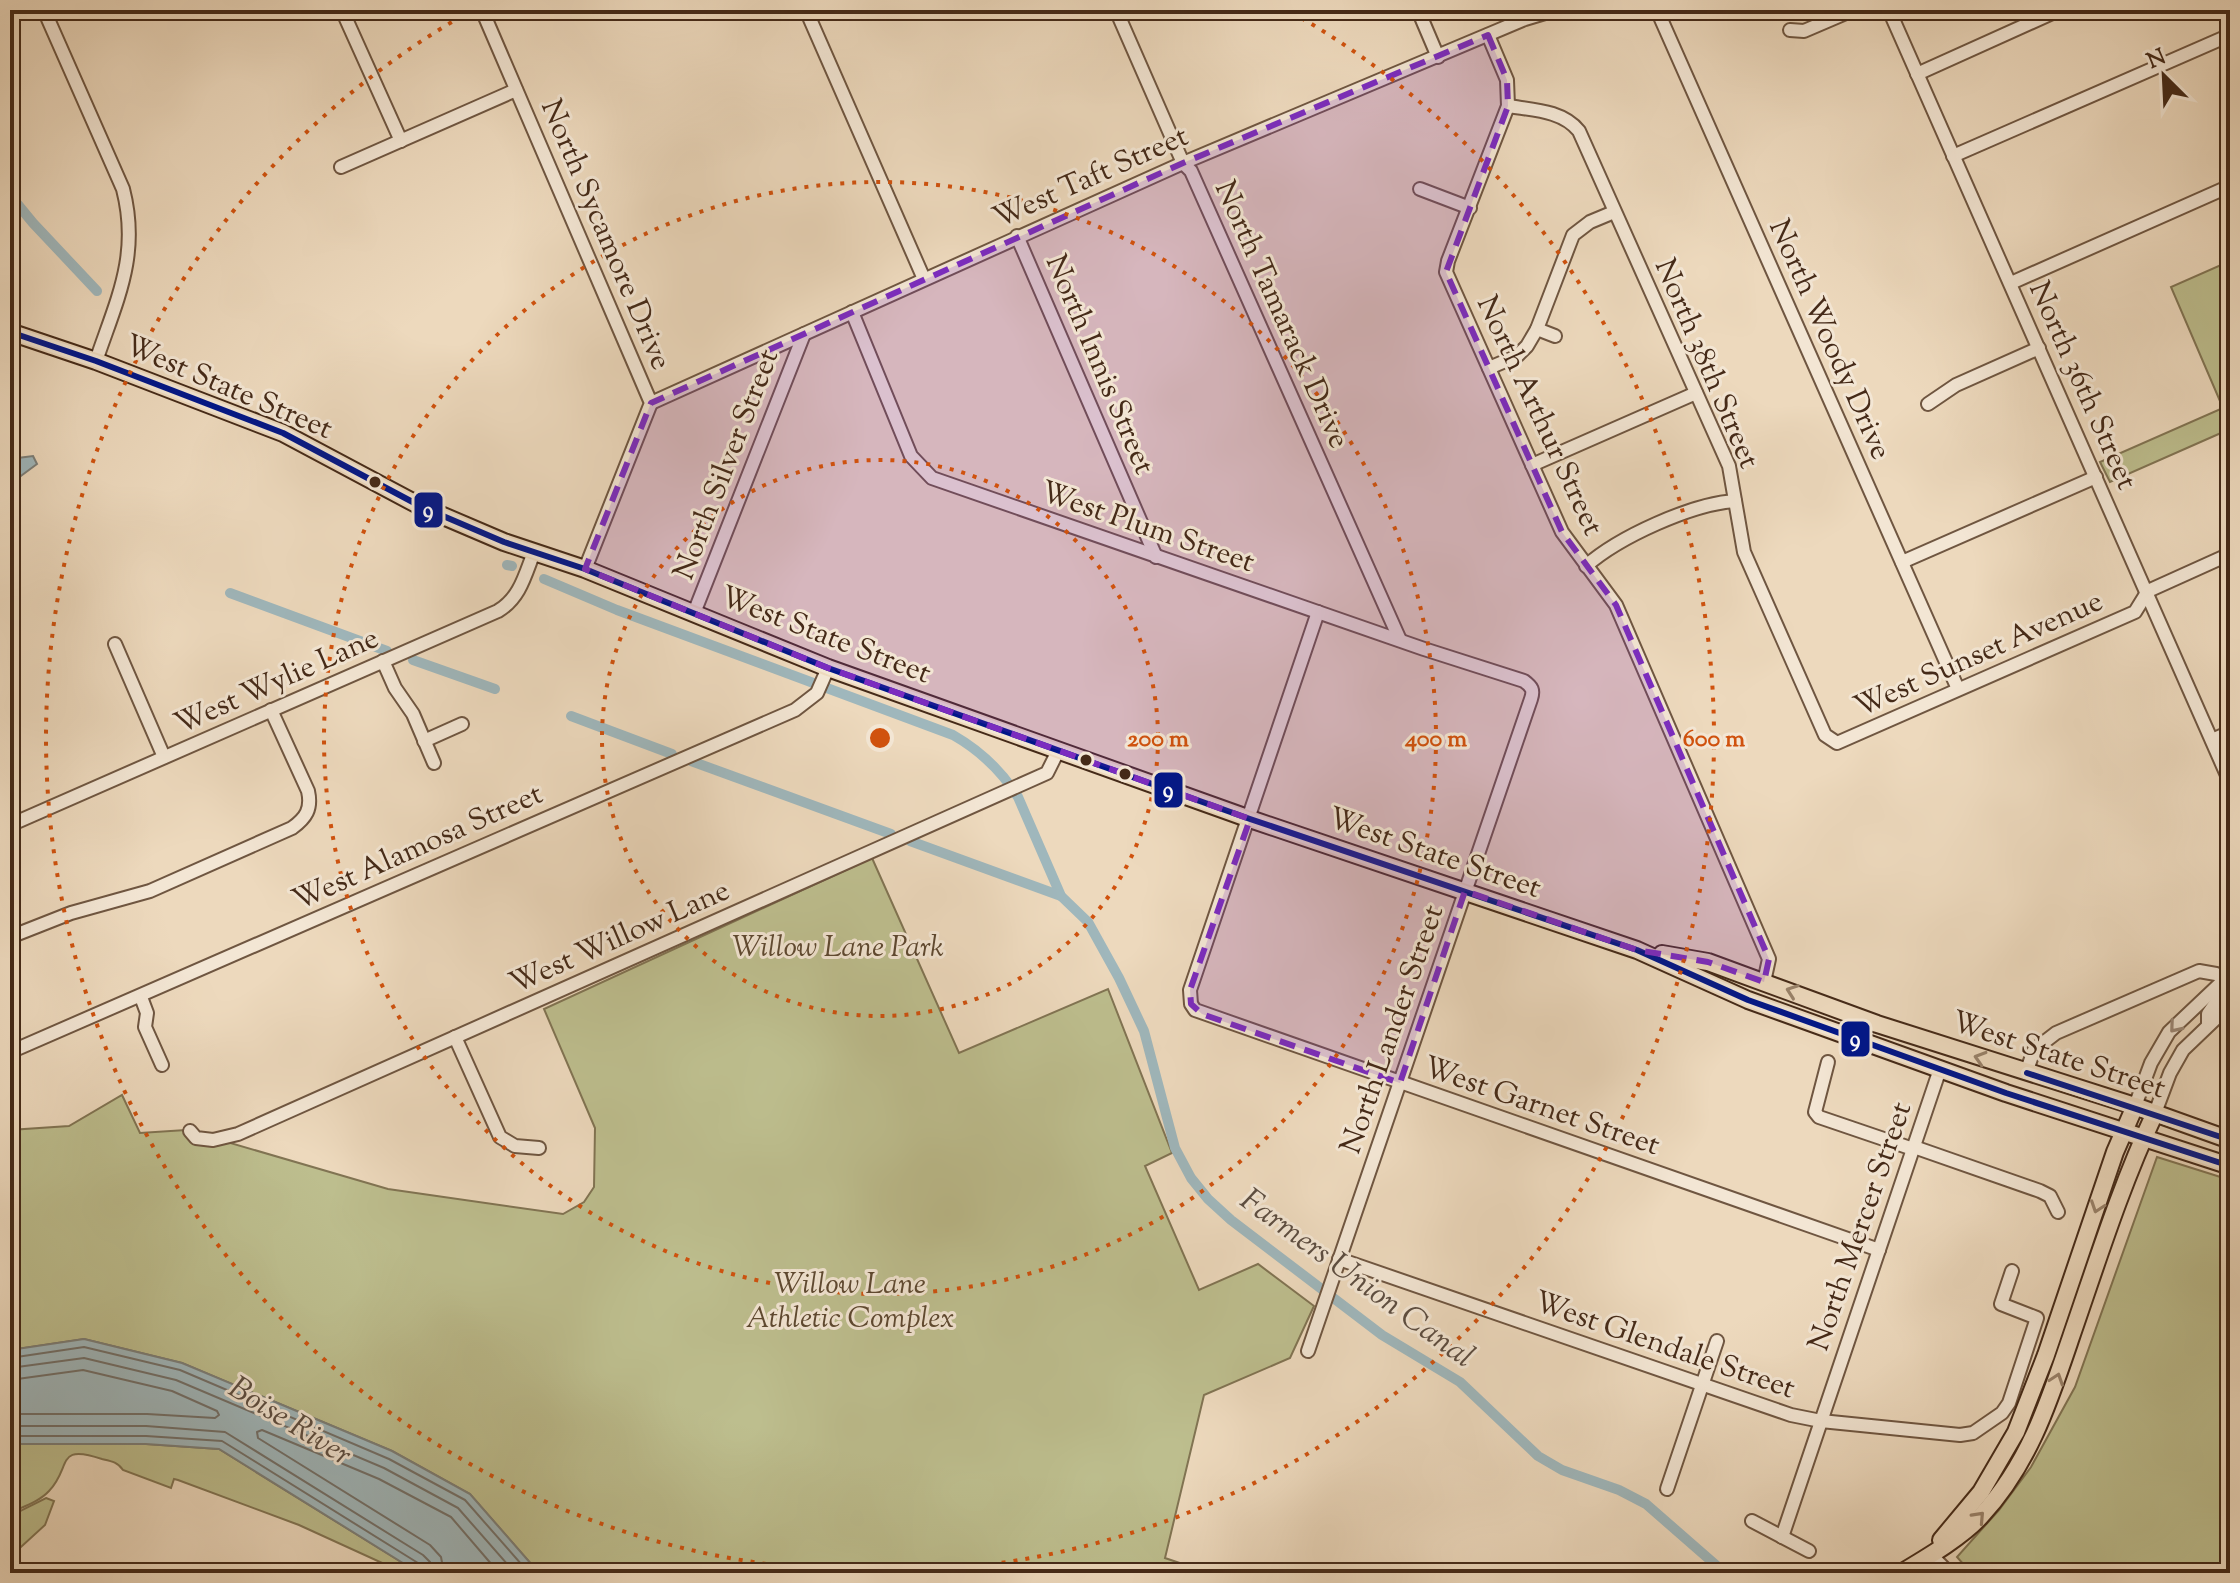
<svg xmlns="http://www.w3.org/2000/svg" width="2240" height="1583" viewBox="0 0 2240 1583" font-family="'Sorts Mill Goudy',serif">
	<style>
		.green { fill: #bdbe8e; stroke: #817453; stroke-width: 2 }
		.water { fill: #9fb7bc; stroke: #7b7f7a; stroke-width: 2 }
		.lines { fill: none; stroke-linecap: round; stroke-linejoin: round }
		.shore { stroke: #72706a; stroke-width: 2 }
		.canal { stroke: #9fb7bc; stroke-width: 10 }
		.minor-casing { stroke: #6f5641; stroke-width: 16 }
		.major-casing { stroke: #452a18; stroke-width: 20 }
		.minor { stroke: #f3e6d4; stroke-width: 12 }
		.major { stroke: #edd9bd; stroke-width: 16 }
		.bus-1-casing { stroke: #f3e6d4; stroke-width: 12 }
		.bus-1 { stroke: #001689; stroke-width: 6 }
		.oneway { stroke: #99826a }
		.oneway2 { stroke: #9c8876 }
		.marked { fill: #7b2cbf; fill-opacity: 0.2; stroke: #7b2cbf; stroke-width: 6; stroke-dasharray: 16 10; stroke-linejoin: round }
		.ring { fill: none; stroke: #d0520e; stroke-width: 4; stroke-dasharray: 4 8 }
		.bus-dot { fill: #452a18; stroke: #f3e6d4; stroke-width: 3 }
		.labels { text-anchor: middle; stroke-width: 6; stroke-linejoin: round; paint-order: stroke }
		.street-label { font-size: 30px; fill: #452a18; stroke: #f3e6d4 }
		.park-label { font-size: 30px; font-style: italic; fill: #5d4830; stroke: #f3e6d4 }
		.water-label { font-size: 32px; font-style: italic; fill: #5c4d41; stroke: #f3e6d4 }
		.centre { fill: #d0520e; stroke: #f3e6d4; stroke-width: 4 }
		.ring-label { font-size: 24px; text-anchor: middle; font-weight: bold; fill: #d0520e; stroke: #f3e6d4; stroke-width: 6; stroke-linejoin: round; paint-order: stroke }
		.line-badge { stroke: #f3e6d4; stroke-width: 3 }
		.badge-label { font-size: 22px; text-anchor: middle; font-weight: bold; fill: #fff }
	</style>
	<rect width="100%" height="100%" fill="#edd9bd"/>
	<filter id="stains"><feTurbulence type="fractalNoise" baseFrequency=".0025" numOctaves="4"/><feColorMatrix values="0 0 0 0 .2 0 0 0 0 .09 0 0 0 0 .02 0 0 0 .5 -.17"/></filter>
	<radialGradient id="worn" r=".72"><stop offset=".6" stop-color="#630" stop-opacity="0"/><stop offset="1" stop-color="#630" stop-opacity=".3"/></radialGradient>
	<g class="green">
		<path d="M2230,261V429L2110,482L2100,462L2223,408L2171,287Z"/>
		<path d="M872,858L959,1053L1108,989L1172,1153L1145,1166L1199,1290L1258,1264L1314,1306L1290,1358L1204,1395L1165,1558L1192,1567L1198,1573H539L470,1494L392,1451L182,1363L84,1339L10,1350V1130L69,1126L122,1095L140,1133L186,1130L388,1189L563,1214L584,1202L594,1187L595,1128L544,1009Z"/>
		<path d="M2157,1157L2230,1180V1573H1971L1957,1557L1999,1510L2031,1467L2075,1387Z"/>
		<path d="M10,1444H146L219,1449L419,1573H404L299,1525L178,1480L174,1479L171,1488L123,1470C118,1462 111,1461 102,1459C55,1443 72,1467 49,1491C39,1502 22,1507 10,1513Z"/>
		<path d="M46,1498L54,1501L45,1525L10,1557V1516Z"/>
	</g>
	<g class="water">
		<path d="M33,456L37,464L10,484V459Z"/>
		<path d="M84,1339L182,1363L392,1451L470,1494L539,1573H419L219,1449L146,1444H10V1350Z"/>
	</g>
	<g class="lines">
		<g class="shore">
			<path d="M10,1358L84,1347L180,1370L389,1459L465,1500L529,1573"/>
			<path d="M10,1368L84,1358L176,1380L384,1468L458,1508L515,1573"/>
			<path d="M10,1380L83,1370L172,1391L217,1411L219,1415L215,1418L147,1414H10"/>
			<path d="M10,1426H146L225,1432L423,1555L430,1562L432,1573"/>
			<path d="M10,1436H146L222,1441L418,1563L422,1573"/>
			<path d="M444,1573L441,1557L430,1545L258,1438L257,1432L262,1430L379,1479L451,1517L499,1573"/>
		</g>
		<g class="canal">
			<path d="M10,195L33,223L97,291"/>
			<path d="M507,565L512,566"/>
			<path d="M544,579L617,610L953,735C981,751 1001,770 1018,797L1061,896L1088,922L1119,978L1144,1031L1175,1148L1191,1178L1208,1199L1231,1220L1382,1335L1460,1382L1538,1456L1562,1470L1619,1490L1646,1504L1725,1573"/>
			<path d="M230,593L387,651"/>
			<path d="M413,660L495,689"/>
			<path d="M571,716L672,754"/>
			<path d="M691,761L891,834"/>
			<path d="M910,841L1061,896"/>
		</g>
		<g class="minor-casing">
			<g id="minor">
				<path d="M44,10L123,189C140,255 117,299 96,361"/>
				<path d="M342,10L401,141"/>
				<path d="M482,10L651,403L585,569"/>
				<path d="M806,10L924,279"/>
				<path d="M1116,10L1183,163L1191,171L1400,640"/>
				<path d="M1418,10L1438,57"/>
				<path d="M1657,10L1958,689"/>
				<path d="M1889,10L2230,782"/>
				<path d="M1790,30L1804,31L1853,10"/>
				<path d="M1488,35L1507,80L1508,106L1448,261L1446,272L1562,532L1616,605L1769,959L1764,982"/>
				<path d="M1917,74L2059,10"/>
				<path d="M1508,106C1532,110 1562,110 1579,131L1729,466L1744,552L1825,735L1837,743L2135,612L2148,591L2230,554"/>
				<path d="M1953,156L2230,35"/>
				<path d="M341,167L516,90"/>
				<path d="M1420,189L1470,208"/>
				<path d="M1017,236L1156,557"/>
				<path d="M2011,283L2230,186"/>
				<path d="M852,312L911,456L932,478L1424,649L1524,681C1532,687 1534,690 1531,699L1308,1351"/>
				<path d="M1537,329L1555,336"/>
				<path d="M1489,368L1517,356L1527,346L1537,329L1573,235L1590,222L1614,212"/>
				<path d="M651,403L1183,163L1525,19L1555,10"/>
				<path d="M1928,404L1956,385L2039,348"/>
				<path d="M1532,465L1696,393"/>
				<path d="M1902,562L2096,477"/>
				<path d="M1586,566C1619,537 1691,504 1735,501"/>
				<path d="M1318,612L1190,990L1191,1004L1195,1010L1879,1250"/>
				<path d="M694,613L804,334"/>
				<path d="M115,644L164,757"/>
				<path d="M383,661L395,688L413,714L434,763"/>
				<path d="M2212,740L2230,732"/>
				<path d="M424,741L462,724"/>
				<path d="M10,825L498,611C520,598 525,575 534,552"/>
				<path d="M10,937L71,913L150,891L292,828C306,818 312,809 308,791L271,710"/>
				<path d="M141,997L147,1013L145,1027L162,1065"/>
				<path d="M455,1037L500,1137L515,1146L539,1148"/>
				<path d="M10,1052L795,710L817,693L828,668"/>
				<path d="M1828,1062L1815,1112L1819,1117L1913,1149"/>
				<path d="M2026,1073L2034,1050L2056,1033L2199,971L2216,974L2225,979L2224,991L2208,1014V1024"/>
				<path d="M2135,1106L2151,1063L2169,1032L2226,978"/>
				<path d="M2155,1113L2170,1073L2183,1050L2230,1005"/>
				<path d="M190,1131L196,1138L213,1140L238,1134L1047,773L1058,751"/>
				<path d="M1914,1147L2040,1191L2050,1196L2058,1212"/>
				<path d="M1339,1259L1791,1415L1821,1421L1960,1435L1973,1433L2002,1413L2009,1403L2037,1318L2001,1304L2012,1271"/>
				<path d="M1667,1489L1717,1341"/>
				<path d="M1752,1521L1809,1551"/>
				<path d="M1782,1537L1940,1069"/>
				<path d="M1930,1554L1949,1573"/>
			</g>
		</g>
		<g class="major-casing">
			<g id="major">
				<path d="M10,332L96,361L283,433L422,507L504,542L585,569L828,668L1250,819L1637,950L1748,1000L2006,1093L2230,1166"/>
				<path d="M1662,954L1708,962L1877,1024L2135,1106L2230,1140"/>
				<path d="M1941,1540L1981,1492L2016,1432L2046,1355L2115,1152L2135,1106"/>
				<path d="M1901,1573C1926,1558 1962,1537 1981,1516C2029,1464 2049,1402 2071,1337C2097,1262 2121,1185 2155,1113"/>
			</g>
		</g>
		<use href="#minor" class="minor"/>
		<use href="#major" class="major"/>
		<g class="bus-1-casing">
			<g id="bus-1">
				<path d="M10,332L96,361L283,433L422,507L504,542L585,569L828,668L1250,819L1637,950L1748,1000L2006,1093L2230,1166"/>
				<path d="M2027,1073L2224,1138"/>
			</g>
		</g>
		<use href="#bus-1" class="bus-1"/>
	</g>
	<defs><path id="oneway-chevron" d="M-2-3.5L2.5 0L-2 3.5" fill="none" stroke-width="1.6" stroke-linecap="round" stroke-linejoin="round" transform="scale(2)"/></defs>
	<g class="oneway">
		<use href="#oneway-chevron" transform="translate(1792 991) rotate(-160)"/>
		<use href="#oneway-chevron" transform="translate(1980 1058) rotate(-163)"/>
		<use href="#oneway-chevron" transform="translate(2097 1207) rotate(109)"/>
		<use href="#oneway-chevron" transform="translate(2057 1379) rotate(-71)"/>
		<use href="#oneway-chevron" transform="translate(1979 1517) rotate(-47)"/>
	</g>
	<use class="oneway2" href="#oneway-chevron" transform="translate(2175 1027) rotate(130)"/>
	<path class="marked" d="M1488,35L1507,80L1508,106L1446,272L1562,532L1616,605L1769,959L1764,982L1708,962L1637,950L1465,891L1400,1083L1202,1014L1191,1004L1190,990L1250,819L828,668L585,569L651,403L1183,163Z"/>
	<g class="ring">
		<circle cx="880" cy="738" r="278"/>
		<circle cx="880" cy="738" r="556"/>
		<path d="M1291 12A834 834 0 1 1 469 12"/>
	</g>
	<g class="bus-dot">
		<circle cx="375" cy="482" r="7"/>
		<circle cx="1086" cy="760" r="7"/>
		<circle cx="1125" cy="774" r="7"/>
	</g>
	<g class="labels">
		<g class="street-label">
			<text transform="translate(1090 176) rotate(-24)" y="10">West Taft Street</text>
			<text transform="translate(607 234) rotate(67)" y="10">North Sycamore Drive</text>
			<text transform="translate(1283 314) rotate(66)" y="10">North Tamarack Drive</text>
			<text transform="translate(1831 339) rotate(66)" y="10">North Woody Drive</text>
			<text transform="translate(1708 363) rotate(67)" y="10">North 38th Street</text>
			<text transform="translate(1101 364) rotate(67)" y="10">North Innis Street</text>
			<text transform="translate(2084 385) rotate(66)" y="10">North 36th Street</text>
			<text transform="translate(229 386) rotate(23)" y="10">West State Street</text>
			<text transform="translate(1541 415) rotate(65)" y="10">North Arthur Street</text>
			<text transform="translate(725 464) rotate(-69)" y="10">North Silver Street</text>
			<text transform="translate(1148 526) rotate(19)" y="10">West Plum Street</text>
			<text transform="translate(826 634) rotate(21)" y="10">West State Street</text>
			<text transform="translate(1978 653) rotate(-24)" y="10">West Sunset Avenue</text>
			<text transform="translate(276 680) rotate(-24)" y="10">West Wylie Lane</text>
			<text transform="translate(417 846) rotate(-24)" y="10">West Alamosa Street</text>
			<text transform="translate(1435 852) rotate(19)" y="10">West State Street</text>
			<text transform="translate(619 936) rotate(-24)" y="10">West Willow Lane</text>
			<text transform="translate(1391 1029) rotate(-71)" y="10">North Lander Street</text>
			<text transform="translate(2059 1054) rotate(18)" y="10">West State Street</text>
			<text transform="translate(1542 1105) rotate(19)" y="10">West Garnet Street</text>
			<text transform="translate(1859 1226) rotate(-71)" y="10">North Mercer Street</text>
			<text transform="translate(1665 1344) rotate(19)" y="10">West Glendale Street</text>
		</g>
		<g class="park-label">
			<text x="838" y="956">Willow Lane Park</text>
			<text x="850" y="1293">Willow Lane<tspan x="850" dy="34">Athletic Complex</tspan></text>
		</g>
		<g class="water-label">
			<text transform="translate(1358 1277) rotate(36)" y="11">Farmers Union Canal</text>
			<text transform="translate(291 1420) rotate(32)" y="11">Boise River</text>
		</g>
	</g>
	<circle cx="880" cy="738" r="12" class="centre"/>
	<g class="ring-label">
		<text x="1158" y="746">200 m</text>
		<text x="1436" y="746">400 m</text>
		<text x="1714" y="746">600 m</text>
	</g>
	<g class="line-badge">
		<rect x="413" y="491" width="31" height="38" rx="8" fill="#001689"/>
		<rect x="1153" y="771" width="31" height="38" rx="8" fill="#001689"/>
		<rect x="1840" y="1020" width="31" height="38" rx="8" fill="#001689"/>
	</g>
	<g class="badge-label">
		<text x="428" y="517">9</text>
		<text x="1168" y="797">9</text>
		<text x="1855" y="1046">9</text>
	</g>
	<rect width="2240" height="1583" fill="none" stroke="#edd9bd" stroke-width="40"/>
	<rect x="12" y="12" width="2216" height="1559" fill="none" stroke="#452a18" stroke-width="4"/>
	<rect x="20" y="20" width="2200" height="1543" fill="none" stroke="#452a18" stroke-width="2"/>
	<g transform="translate(2164 76) rotate(336)" stroke="#f3e6d4" stroke-width="6" paint-order="stroke">
	<path d="M0-6L14 30L0 20L-14 30Z" fill="#452a18"/>
	<text y="-12" font-size="22" font-weight="bold" text-anchor="middle" fill="#452a18">N</text>
	</g>
	<rect width="100%" height="100%" filter="url(#stains)"/>
	<rect width="100%" height="100%" fill="url(#worn)"/>
</svg>
